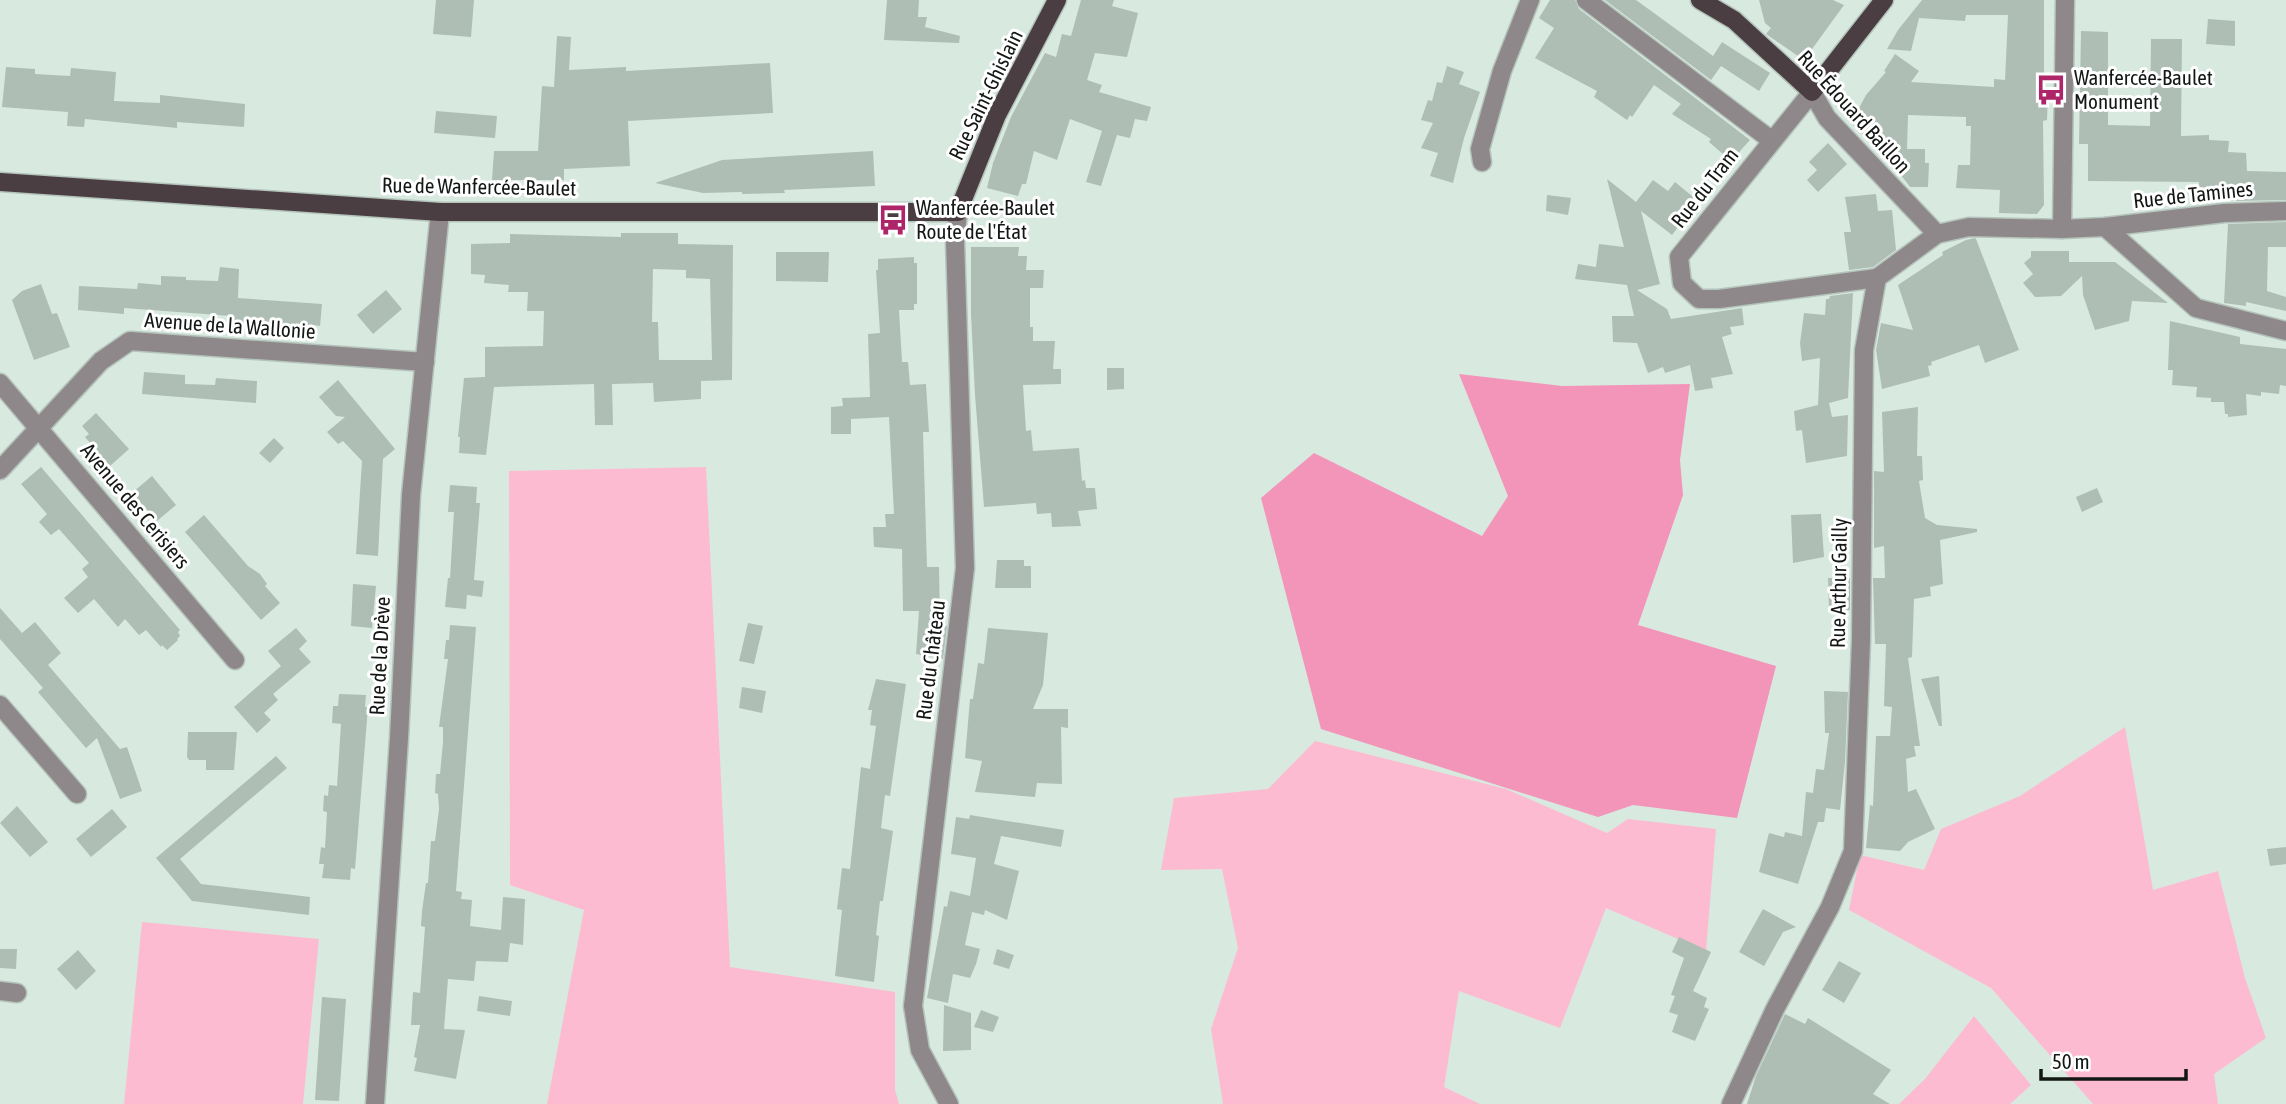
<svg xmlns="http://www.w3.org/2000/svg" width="2286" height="1104" viewBox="0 0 2286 1104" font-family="'Asap Condensed',sans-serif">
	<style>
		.green { fill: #fdbbd2 }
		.forest { fill: #f295b9 }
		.building { fill: #aebeb5; fill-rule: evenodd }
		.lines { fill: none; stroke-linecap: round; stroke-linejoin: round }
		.minor-casing { stroke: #b4c3bb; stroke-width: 21 }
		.major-casing { stroke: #b4c3bb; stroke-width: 21 }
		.minor { stroke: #8f888a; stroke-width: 18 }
		.major { stroke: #4a3e42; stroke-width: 18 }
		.labels { text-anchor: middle; stroke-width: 6; stroke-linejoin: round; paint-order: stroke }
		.poi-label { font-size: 21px; fill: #121714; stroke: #fff; text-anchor: start }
		.street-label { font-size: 21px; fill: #121714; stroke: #fff }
	</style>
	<rect width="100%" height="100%" fill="#d8e9e0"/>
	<g class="green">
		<path d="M706,467L730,967L895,992V1090L899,1104H547L584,910L510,885L509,471Z"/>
		<path d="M2125,727L2153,890L2218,871L2245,978L2266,1038L2214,1074L2218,1104H2093L1991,988L1849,910L1860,855L1924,870L1941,829L2020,796Z"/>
		<path d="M1315,741L1506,789L1607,833L1628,819L1716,829L1706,951L1606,908L1560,1028L1459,991L1444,1087L1480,1104H1223L1211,1029L1238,948L1222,869L1161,870L1174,798L1268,789Z"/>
		<path d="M142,922L319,939L303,1104H124Z"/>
		<path d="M1974,1016L2031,1085L2010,1104H1899L1925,1079Z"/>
	</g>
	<path class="forest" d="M1459,374L1562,386L1690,384L1680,460L1683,495L1638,625L1776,666L1737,818L1633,805L1598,817L1321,729L1261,498L1314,453L1482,536L1508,496Z"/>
	<g class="building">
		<path d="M436,0H474L471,37L433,34Z"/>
		<path d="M887,0H919L918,17H927L925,27L960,36L959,43L884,40Z"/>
		<path d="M1081,0H1114L1112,6L1138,13L1127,57L1095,53L1087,80L1102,85L1099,92L1151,107L1147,121L1135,119L1130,138L1117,135L1101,186L1086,182L1102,131L1070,119L1057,160L1034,151L1026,184H1022L1018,196L987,188L993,163L1011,117L1045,53L1056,57L1062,34L1071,36Z"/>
		<path d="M1550,0H1575L1579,9L1750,140L1731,161L1709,142L1711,139L1672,114L1681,104L1654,85L1632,117L1630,115L1627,120L1594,97L1597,91L1535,58L1554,28L1539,18Z"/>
		<path d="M1605,0H1636L1713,56L1722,42L1770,73L1759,91L1721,66L1711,80Z"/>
		<path d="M1759,0H1833L1844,5L1807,56H1798L1766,34L1771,28L1765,23Z"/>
		<path d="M1922,0H2044V89L2048,90L2047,120L2043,121L2044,205L2037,214L1999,213L2000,190L1956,188L1958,165H1970L1971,126H1966V117L1908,115L1907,149H1925V163H1929L1928,187H1910L1870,134L1871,143L1851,123L1866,95L1886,72L1884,71L1895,54L1919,71L1911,82L1994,87V79L2005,80L2008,15H1966L1965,21L1919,18L1911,51L1887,49L1898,30Z"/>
		<path d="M2208,19L2235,21V46L2206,44Z"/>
		<path d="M2081,31L2108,32V125L2150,126L2151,39H2182L2181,136L2209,135V140L2229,141L2228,152L2246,153L2247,171L2286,172V200L2229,201V198H2198L2199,182L2088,181V144H2079Z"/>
		<path d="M557,36L571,37L569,70L626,67V71L770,63L773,113L628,121L630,166L564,169V180H492L494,151H538L542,86L554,87Z"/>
		<path d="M1447,66L1464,72L1459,84L1480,92L1464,138L1453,183L1430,176L1438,153L1421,148L1433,123L1421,120L1428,100L1432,101L1437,82L1442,83Z"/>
		<path d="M6,67L35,69V74L70,76L71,68L116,72L114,101L160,103V95L245,104L244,127L177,122V128L85,119L84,127L67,126L68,112L2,107Z"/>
		<path d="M436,111L497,116L495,138L434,133Z"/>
		<path d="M1828,143L1847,164L1818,192L1807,180L1817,170L1809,162Z"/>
		<path d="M873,151L875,186L784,190L785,193L742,194V192L703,193L655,183L722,160Z"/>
		<path d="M1607,179L1636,202L1653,180L1668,191L1675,182L1698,201L1672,235L1641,211L1660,284L1637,290L1667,309L1671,319L1742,308L1744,325L1730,327L1732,334L1722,337L1733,374L1711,378L1713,388L1695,391L1690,365L1665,373L1663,367L1648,373L1637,343L1613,342L1612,316H1634L1627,285L1575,279L1578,264L1596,267L1599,244L1624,247Z"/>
		<path d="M1876,194L1878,211L1892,210L1896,250L1873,267L1849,270L1844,232H1851L1845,197Z"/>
		<path d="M1547,195L1571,198L1568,215L1546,211Z"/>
		<path d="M2286,222V247H2268L2267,291L2286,297V311L2246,302V306L2224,303L2228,224Z"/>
		<path d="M621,233H678V244L733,245L732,380L701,381V399L654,402L653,383L612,384L613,425H595L594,384L494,387L486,455L459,453L460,437H458L464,378L485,377V347L543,346L544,311H527L528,292H508L509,285L484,283L485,275L471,274V244L510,243V234L621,237ZM653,269L686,270V278L710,279L712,360H659L658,322H652Z"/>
		<path d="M1975,238L1976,239L2019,350L1985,363L1979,345L1931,362L1932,365L1928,366L1930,376L1882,389L1876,350L1881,323L1913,330L1898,285L1943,255L1942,252L1966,240Z"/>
		<path d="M971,247H1019L1018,256H1027L1026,270H1044L1043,288H1030V327H1033V341H1055L1053,369H1061V384L1023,385L1026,431L1031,430L1033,451L1079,448L1082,481L1085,480L1086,488H1095L1097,509L1078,511L1081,526L1052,527L1051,513L1037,514L1036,503L984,507L975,395L971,314Z"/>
		<path d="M2031,251H2069V262H2115L2168,303L2132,301L2129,321L2095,330L2083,295L2082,276L2061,296L2035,297L2023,283L2033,274L2024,263L2031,257Z"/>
		<path d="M776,252H829L828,282L776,281Z"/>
		<path d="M914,257V263H917V304H914V310H899L902,362H908L910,385L926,384L929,432H923L927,567H939L940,625L947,626L943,659L916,654L919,611H903L902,549L874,547L873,527H886L885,514H894L889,417L851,419V434H831V407L843,406L842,398L870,397L868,334L880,333L876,270H878V259Z"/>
		<path d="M220,267L239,269L238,298L322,304L320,326L313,325V329L231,322V316L124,308V314L78,310L79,286L137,289L138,283L161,285V276L186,277V280L218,281Z"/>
		<path d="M41,284L52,314L57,313L70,347L34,360L12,300L22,291Z"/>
		<path d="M386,290L402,309L373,334L357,315Z"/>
		<path d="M1853,293L1848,398L1829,403L1832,417L1848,415L1847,456L1806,463L1802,430L1796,431L1794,411L1818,405L1820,358L1802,361L1800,343L1804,313L1825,315L1826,299H1829L1830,296Z"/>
		<path d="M2170,321L2240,337V344L2286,349V386L2280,385L2279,394L2261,392V396L2246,394L2247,415L2228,417V414H2225L2224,402H2211V398L2196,397L2197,387L2172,385L2173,370H2168Z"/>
		<path d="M1107,368H1124V389L1107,390Z"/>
		<path d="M144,372L185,375V384L215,385L216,378L257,381L256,403L142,394Z"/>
		<path d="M338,380L395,449L383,459L378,556L356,554L362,461L343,441L338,444L327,432L345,417L336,416L319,397Z"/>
		<path d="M1918,407L1917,456H1922L1923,480L1919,481L1925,518L1937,525L1977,529V532L1940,540L1943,584L1930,587L1931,596L1914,599L1912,657L1908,658L1920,746H1914L1916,756L1906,759L1908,792L1916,789L1935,829L1908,842L1900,851L1866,848L1870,805L1873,806L1876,736H1890L1892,707L1884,706L1886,644H1875L1873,578H1885L1884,546L1874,548V471L1884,472L1882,412Z"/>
		<path d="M96,413L129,449L110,466L85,437L89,434L82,426Z"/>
		<path d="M274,438L284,448L270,463L259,453Z"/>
		<path d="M41,467L180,630L178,632L180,636L177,639L178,640L167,650L162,645L161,647L146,630L139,635L125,619L118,627L94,599L78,613L64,598L88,577L82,569L89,563L59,529L51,535L39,522L47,514L21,484Z"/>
		<path d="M152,476L176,505L157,521L132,493Z"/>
		<path d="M450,485L477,487L476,503H480L474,580L484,581L482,597L467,595L466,609L445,607L448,578H450L454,512H448Z"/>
		<path d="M2097,488L2103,502L2082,512L2076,497Z"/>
		<path d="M1821,514L1824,557L1793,563L1791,515Z"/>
		<path d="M204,515L248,566L260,574L267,584L265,586L280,603L261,620L185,532Z"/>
		<path d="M997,560H1024V566H1031V588H995Z"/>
		<path d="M1828,578H1850V610H1829Z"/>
		<path d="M353,584L376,586L372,628L351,626Z"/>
		<path d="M0,608L22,633L35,622L61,653L48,665L120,749L127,747L142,791L120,799L97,738L86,748L38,692L43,688L0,639Z"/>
		<path d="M748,623L763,626L754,664L739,661Z"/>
		<path d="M450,625L476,627L456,891L462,892L461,899L472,900L470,926L501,930L503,897L525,899L523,945L510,943L508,962L476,961L474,981L448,979L444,1029L465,1030L456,1079L414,1071L417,1058L414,1057L420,1025H411L413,992L420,993L425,927L421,926L422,911L426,883H428L431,841H435L439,809L438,794L435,793L436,774H440L443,742V727H439L448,659H444L446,640H449Z"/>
		<path d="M296,628L307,641L299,649L311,662L273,694L278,700L264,713L271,720L257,733L234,707L281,666L268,651Z"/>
		<path d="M988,628L1048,633L1043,685L1033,709H1068V728L1061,727L1062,784L1037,783L1035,797L975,792L982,761L965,758L970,699H973L978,663L984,664Z"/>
		<path d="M1939,676L1942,726H1939L1921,679Z"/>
		<path d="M876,679L906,684L890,796L885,795L881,828L893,831L883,901H880L876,935L879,936L874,982L835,976L842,910L837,909L842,868L850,869L861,767L870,769L876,726L870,725L872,710H868Z"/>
		<path d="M742,687L766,691L762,713L739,708Z"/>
		<path d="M1824,691L1848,692L1845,762L1840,810L1826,808L1824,822H1818L1798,884L1759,872L1769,833L1784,837L1785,832L1802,836L1806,792L1813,793L1816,769L1824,770L1829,733H1825Z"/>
		<path d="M339,694L366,695L365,707H368L355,869L351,868L350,880L322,878L324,864H319L321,847L325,848L327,812L323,811L324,795L328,796L329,785L337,786L341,724L332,723L333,706H338Z"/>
		<path d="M188,732H237L234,770H206V760H189L187,757Z"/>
		<path d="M276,756L287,768L180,859L201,884L310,897L309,915L192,901L156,858Z"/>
		<path d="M17,806L48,842L30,857L0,823Z"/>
		<path d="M112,809L127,827L91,857L76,839Z"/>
		<path d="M970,815L1064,830L1061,847L1001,836L994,864L1019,871L1007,920L985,910L984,915L972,912L965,945L980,949L976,964L970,978L953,974L948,1003L927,998L944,906L947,907L950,891L970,896L976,858L951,854L956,817L969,819Z"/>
		<path d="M2286,847V864L2270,866L2267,849Z"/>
		<path d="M1763,909L1796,927L1783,932L1764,966L1739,952Z"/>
		<path d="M1679,937L1711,952L1693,991L1707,998L1704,1007L1709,1009L1695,1041L1672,1032L1678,1015L1669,1012L1675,996L1671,995L1684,958L1672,952Z"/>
		<path d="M0,949H17L16,969L0,968Z"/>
		<path d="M997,949L1014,955L1009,969L993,964Z"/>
		<path d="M78,950L96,971L76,990L57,969Z"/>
		<path d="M1839,961L1861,973L1844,1003L1822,990Z"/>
		<path d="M479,996L512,1001L510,1016L477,1011Z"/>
		<path d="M322,997L346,999L339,1101L315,1100Z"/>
		<path d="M944,1005L971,1013V1050L943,1051Z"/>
		<path d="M981,1010L999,1017L993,1032L974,1027Z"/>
		<path d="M1785,1014L1805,1024L1808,1018L1891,1070L1873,1094L1890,1104H1747L1756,1076Z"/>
	</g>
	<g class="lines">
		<g class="minor-casing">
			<g id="minor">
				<path d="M1586,0L1771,140"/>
				<path d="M1482,162L1480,149L1502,71L1530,0"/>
				<path d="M2105,227L2196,308L2286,331"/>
				<path d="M2062,229L2065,0"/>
				<path d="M1877,278L1719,299H1699L1682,283L1679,257L1812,92L1827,118L1937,234"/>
				<path d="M0,383L235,660"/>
				<path d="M0,470L101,361L130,341L425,362"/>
				<path d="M0,705L77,794"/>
				<path d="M0,991L17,993"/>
				<path d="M375,1104L399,738L411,495L440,212"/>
				<path d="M949,1104L920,1050L913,1006L965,568L955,240L958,212"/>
				<path d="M1731,1104L1775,1009L1830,907L1853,851L1861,640L1864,350L1877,278L1937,234L1969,227L2062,229L2105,227L2224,213L2286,211"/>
			</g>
		</g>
		<g class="major-casing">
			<g id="major">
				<path d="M1700,0L1734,20L1812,92L1884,0"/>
				<path d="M0,182L440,212H958L997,115L1057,0"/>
			</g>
		</g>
		<use href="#minor" class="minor"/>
		<use href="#major" class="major"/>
	</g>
	<defs>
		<g id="bus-bare" transform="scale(2.415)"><path d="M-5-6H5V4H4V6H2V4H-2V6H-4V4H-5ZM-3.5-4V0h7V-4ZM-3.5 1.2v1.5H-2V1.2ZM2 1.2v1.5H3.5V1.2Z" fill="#ae2669" stroke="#fff" stroke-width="2.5" paint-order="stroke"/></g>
	</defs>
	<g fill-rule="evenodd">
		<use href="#bus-bare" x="2051" y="90"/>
		<use href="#bus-bare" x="893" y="220"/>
	</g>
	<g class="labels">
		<g class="poi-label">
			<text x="2074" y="85">Wanfercée-Baulet<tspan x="2074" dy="24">Monument</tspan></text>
			<text x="916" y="215">Wanfercée-Baulet<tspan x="916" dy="24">Route de l'État</tspan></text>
		</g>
		<g class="street-label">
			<text transform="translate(986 95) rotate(-64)" y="7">Rue Saint-Ghislain</text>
			<text transform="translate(1854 112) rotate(48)" y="7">Rue Édouard Baillon</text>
			<text transform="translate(479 187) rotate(1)" y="7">Rue de Wanfercée-Baulet</text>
			<text transform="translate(1705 188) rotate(-52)" y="7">Rue du Tram</text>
			<text transform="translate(2193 195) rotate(-6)" y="7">Rue de Tamines</text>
			<text transform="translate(230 326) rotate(4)" y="7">Avenue de la Wallonie</text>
			<text transform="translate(135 506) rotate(50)" y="7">Avenue des Cerisiers</text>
			<text transform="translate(1839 583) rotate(-89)" y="7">Rue Arthur Gailly</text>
			<text transform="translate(380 656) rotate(-87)" y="7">Rue de la Drève</text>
			<text transform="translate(931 660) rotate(-83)" y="7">Rue du Château</text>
		</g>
	</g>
	<path d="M2041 1069v10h145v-10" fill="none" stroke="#121714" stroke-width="3.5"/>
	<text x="2052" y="1069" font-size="21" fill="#121714" stroke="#ffffff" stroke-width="5" paint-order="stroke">50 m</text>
</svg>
